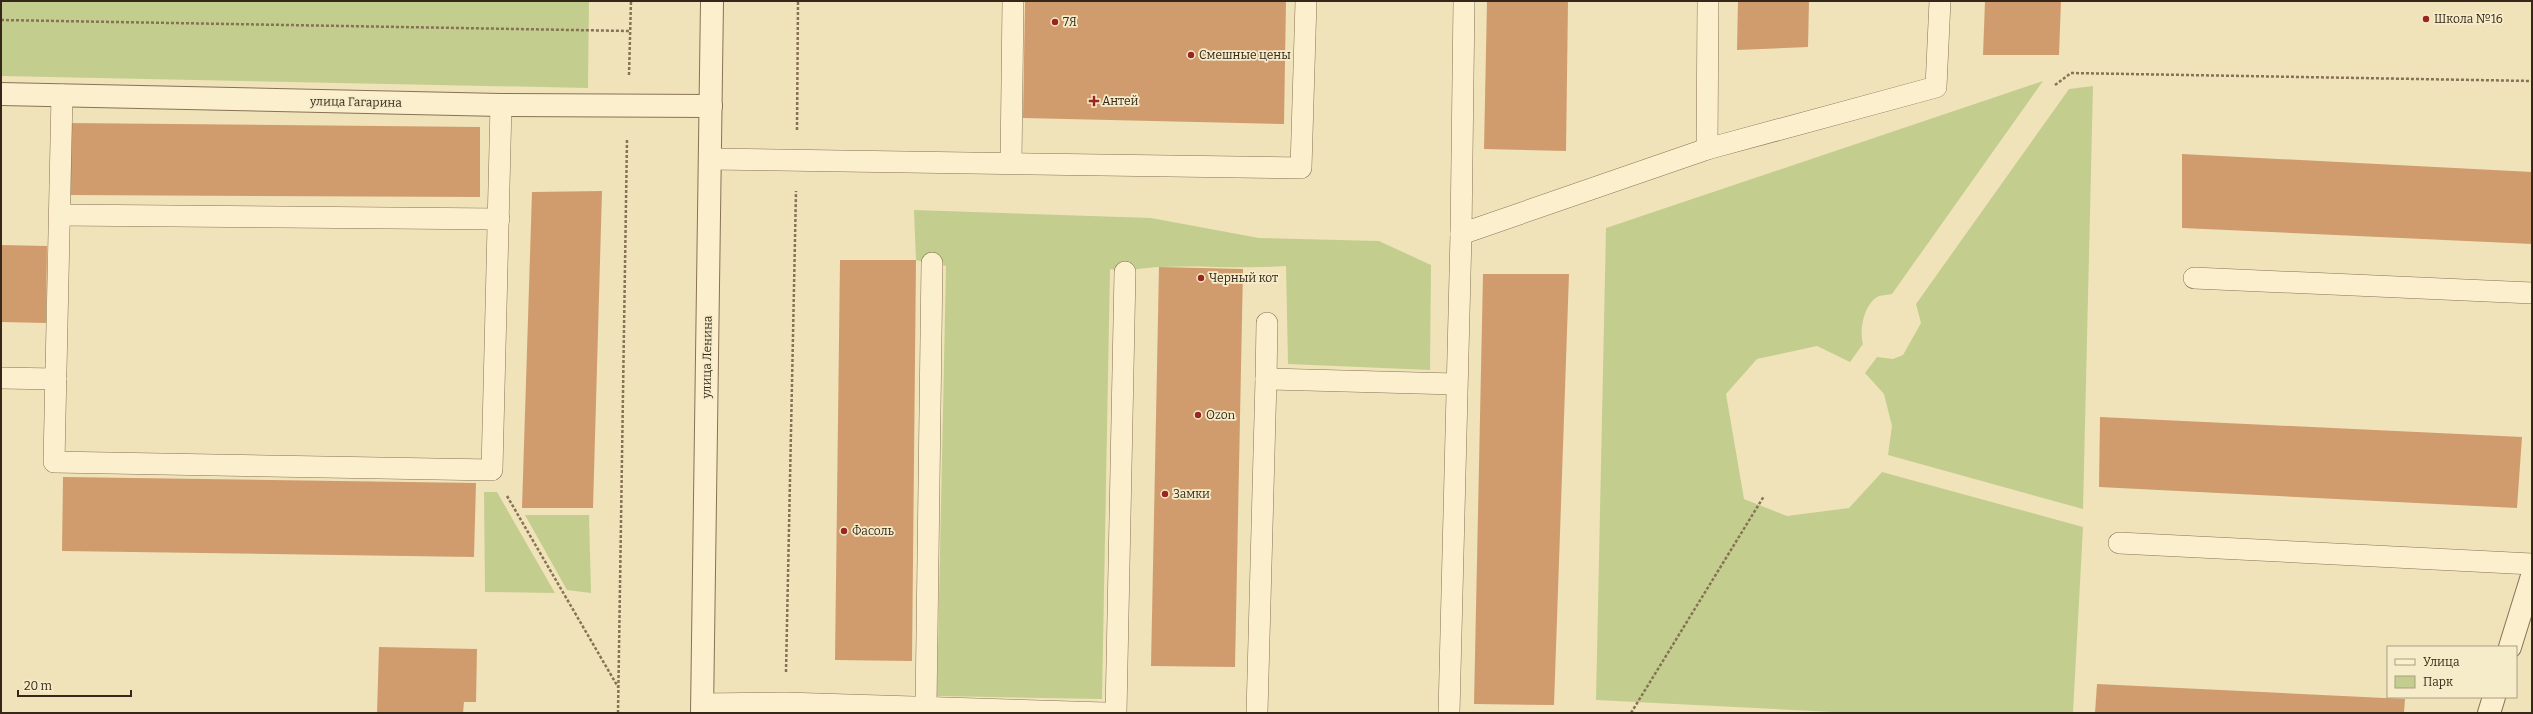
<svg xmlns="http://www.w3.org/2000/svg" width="2533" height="714" viewBox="0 0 2533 714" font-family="Bitter,serif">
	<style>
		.green { fill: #c3ce8e }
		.building { fill: #d09c6e }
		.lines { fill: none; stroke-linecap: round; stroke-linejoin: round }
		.service-casing { stroke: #877254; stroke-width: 22 }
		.minor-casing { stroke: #877254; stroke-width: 24 }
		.tertiary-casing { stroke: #877254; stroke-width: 24 }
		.path { stroke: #877254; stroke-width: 2.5; stroke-dasharray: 3 2; stroke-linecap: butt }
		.service { stroke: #fbefcd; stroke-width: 21 }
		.minor { stroke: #fbefcd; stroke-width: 22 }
		.tertiary { stroke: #fbefcd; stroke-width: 22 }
		.poi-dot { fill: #992621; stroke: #f7ecca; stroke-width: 1.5 }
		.labels { text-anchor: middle; stroke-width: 3.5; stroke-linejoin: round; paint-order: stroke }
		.poi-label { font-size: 12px; fill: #35281a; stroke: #f7ecca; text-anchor: start }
		.street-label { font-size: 12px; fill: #35281a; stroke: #f7ecca }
	</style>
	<rect width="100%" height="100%" fill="#f0e3ba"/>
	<g class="green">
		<path d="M1,1H589L588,88L1,76Z"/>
		<path d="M2043,81L1892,294C1888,295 1883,295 1879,296C1864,303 1859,330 1863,344L1850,362L1817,346L1757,359L1726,394L1744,499L1787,516L1849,508L1882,472L2083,527L2073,713H1853L1596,700L1606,228Z"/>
		<path d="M2093,86L2083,509L1888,455L1892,426L1884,394L1865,373L1877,357L1893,359L1903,355L1921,323L1916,304L2069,89Z"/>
		<path d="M914,210L1151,218L1259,238L1379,241L1431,265L1430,370L1288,364L1286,266C1243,269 1201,265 1159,267C1141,268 1128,272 1110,269L1102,699L937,696L946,266L916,260Z"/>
		<path d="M484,492H497L555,593L485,592Z"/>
		<path d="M525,515H589L591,593L567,590Z"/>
	</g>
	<g class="building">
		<path d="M1025,1H1286L1284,124L1023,118Z"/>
		<path d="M1487,1H1568L1566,151L1484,149Z"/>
		<path d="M1738,1H1809L1808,47L1737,50Z"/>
		<path d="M1985,1H2061L2059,55H1983Z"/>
		<path d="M67,123L480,127V197L68,195Z"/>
		<path d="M2182,154L2532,172V244L2182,228Z"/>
		<path d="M602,191L593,508H522L532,192Z"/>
		<path d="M1,245L47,246L46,323L1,322Z"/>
		<path d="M840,260H916L912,661L835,660Z"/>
		<path d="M1159,267L1243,269L1235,667L1151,666Z"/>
		<path d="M1483,274H1569L1554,705L1474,704Z"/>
		<path d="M2100,417L2522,437L2517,508L2099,487Z"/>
		<path d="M63,477L476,483L474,557L62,551Z"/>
		<path d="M379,647L477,649L476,702H464L463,713H377Z"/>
		<path d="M2097,684L2405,699L2404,713H2095Z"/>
	</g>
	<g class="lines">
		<g class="service-casing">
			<g id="service">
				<path d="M62,95L54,462L492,470L501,105"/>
				<path d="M1707,149L1936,87L1940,1"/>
				<path d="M710,159L1301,168L1306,1"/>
				<path d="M1011,163L1013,1"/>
				<path d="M60,215L499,219"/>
				<path d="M1461,234L1707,149L1708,1"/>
				<path d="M2194,278L2532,293"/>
				<path d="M1,378L56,379"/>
				<path d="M1266,379L1267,323"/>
				<path d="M2119,543L2532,564"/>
				<path d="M702,704L785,703L1105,713"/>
				<path d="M926,707L932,263"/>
				<path d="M1116,713L1125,272"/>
				<path d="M1257,713L1266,379L1455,384"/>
				<path d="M1449,713L1461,234L1464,1"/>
			</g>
		</g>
		<g class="minor-casing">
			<g id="minor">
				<path d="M1,94L501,105L711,106"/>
				<path d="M2510,647L2532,576"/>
				<path d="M2489,713L2494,697"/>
			</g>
		</g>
		<g class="tertiary-casing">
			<path id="tertiary" d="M702,713L712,1"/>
		</g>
		<g class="path">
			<path d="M1,20L630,31"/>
			<path d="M629,75L631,1"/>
			<path d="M2055,85L2071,73L2532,81"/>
			<path d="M797,130L798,1"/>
			<path d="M507,496L618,687"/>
			<path d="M786,672L796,191"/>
			<path d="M618,713L627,138"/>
			<path d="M1631,713L1764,496"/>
		</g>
		<use href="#service" class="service"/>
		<use href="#minor" class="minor"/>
		<use href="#tertiary" class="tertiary"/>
	</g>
	<g class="poi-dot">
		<circle cx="2426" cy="19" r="4"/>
		<circle cx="1055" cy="22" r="4"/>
		<circle cx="1191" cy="55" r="4"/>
		<path d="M1092 95h4v4h4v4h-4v4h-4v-4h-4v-4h4z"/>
		<circle cx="1201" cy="278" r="4"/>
		<circle cx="1198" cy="415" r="4"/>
		<circle cx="1165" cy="494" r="4"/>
		<circle cx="844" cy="531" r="4"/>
	</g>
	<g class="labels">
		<g class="poi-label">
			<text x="2434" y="23">Школа №16</text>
			<text x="1063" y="26">7Я</text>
			<text x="1199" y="59">Смешные цены</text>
			<text x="1102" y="105">Антей</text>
			<text x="1209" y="282">Черный кот</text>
			<text x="1206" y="419">Ozon</text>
			<text x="1173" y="498">Замки</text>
			<text x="852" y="535">Фасоль</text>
		</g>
		<g class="street-label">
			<text transform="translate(356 102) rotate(1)" y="4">улица Гагарина</text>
			<text transform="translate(707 357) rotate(-89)" y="4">улица Ленина</text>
		</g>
	</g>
	<rect width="2533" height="714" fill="none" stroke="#35281a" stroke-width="4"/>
	<rect x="2387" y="646" width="130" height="52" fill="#f7ecca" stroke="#a99e84"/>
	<rect x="2395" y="659" width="20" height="6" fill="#fbefcd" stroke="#a99e84"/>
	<text x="2423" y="666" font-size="12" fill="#35281a">Улица</text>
	<rect x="2395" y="676" width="20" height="12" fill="#c3ce8e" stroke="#a99e84"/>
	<text x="2423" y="686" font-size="12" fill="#35281a">Парк</text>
	<path d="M18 690v6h113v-6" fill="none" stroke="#35281a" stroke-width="2"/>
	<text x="24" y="690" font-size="12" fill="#35281a" stroke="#f7ecca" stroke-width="3" paint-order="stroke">20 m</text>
</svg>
